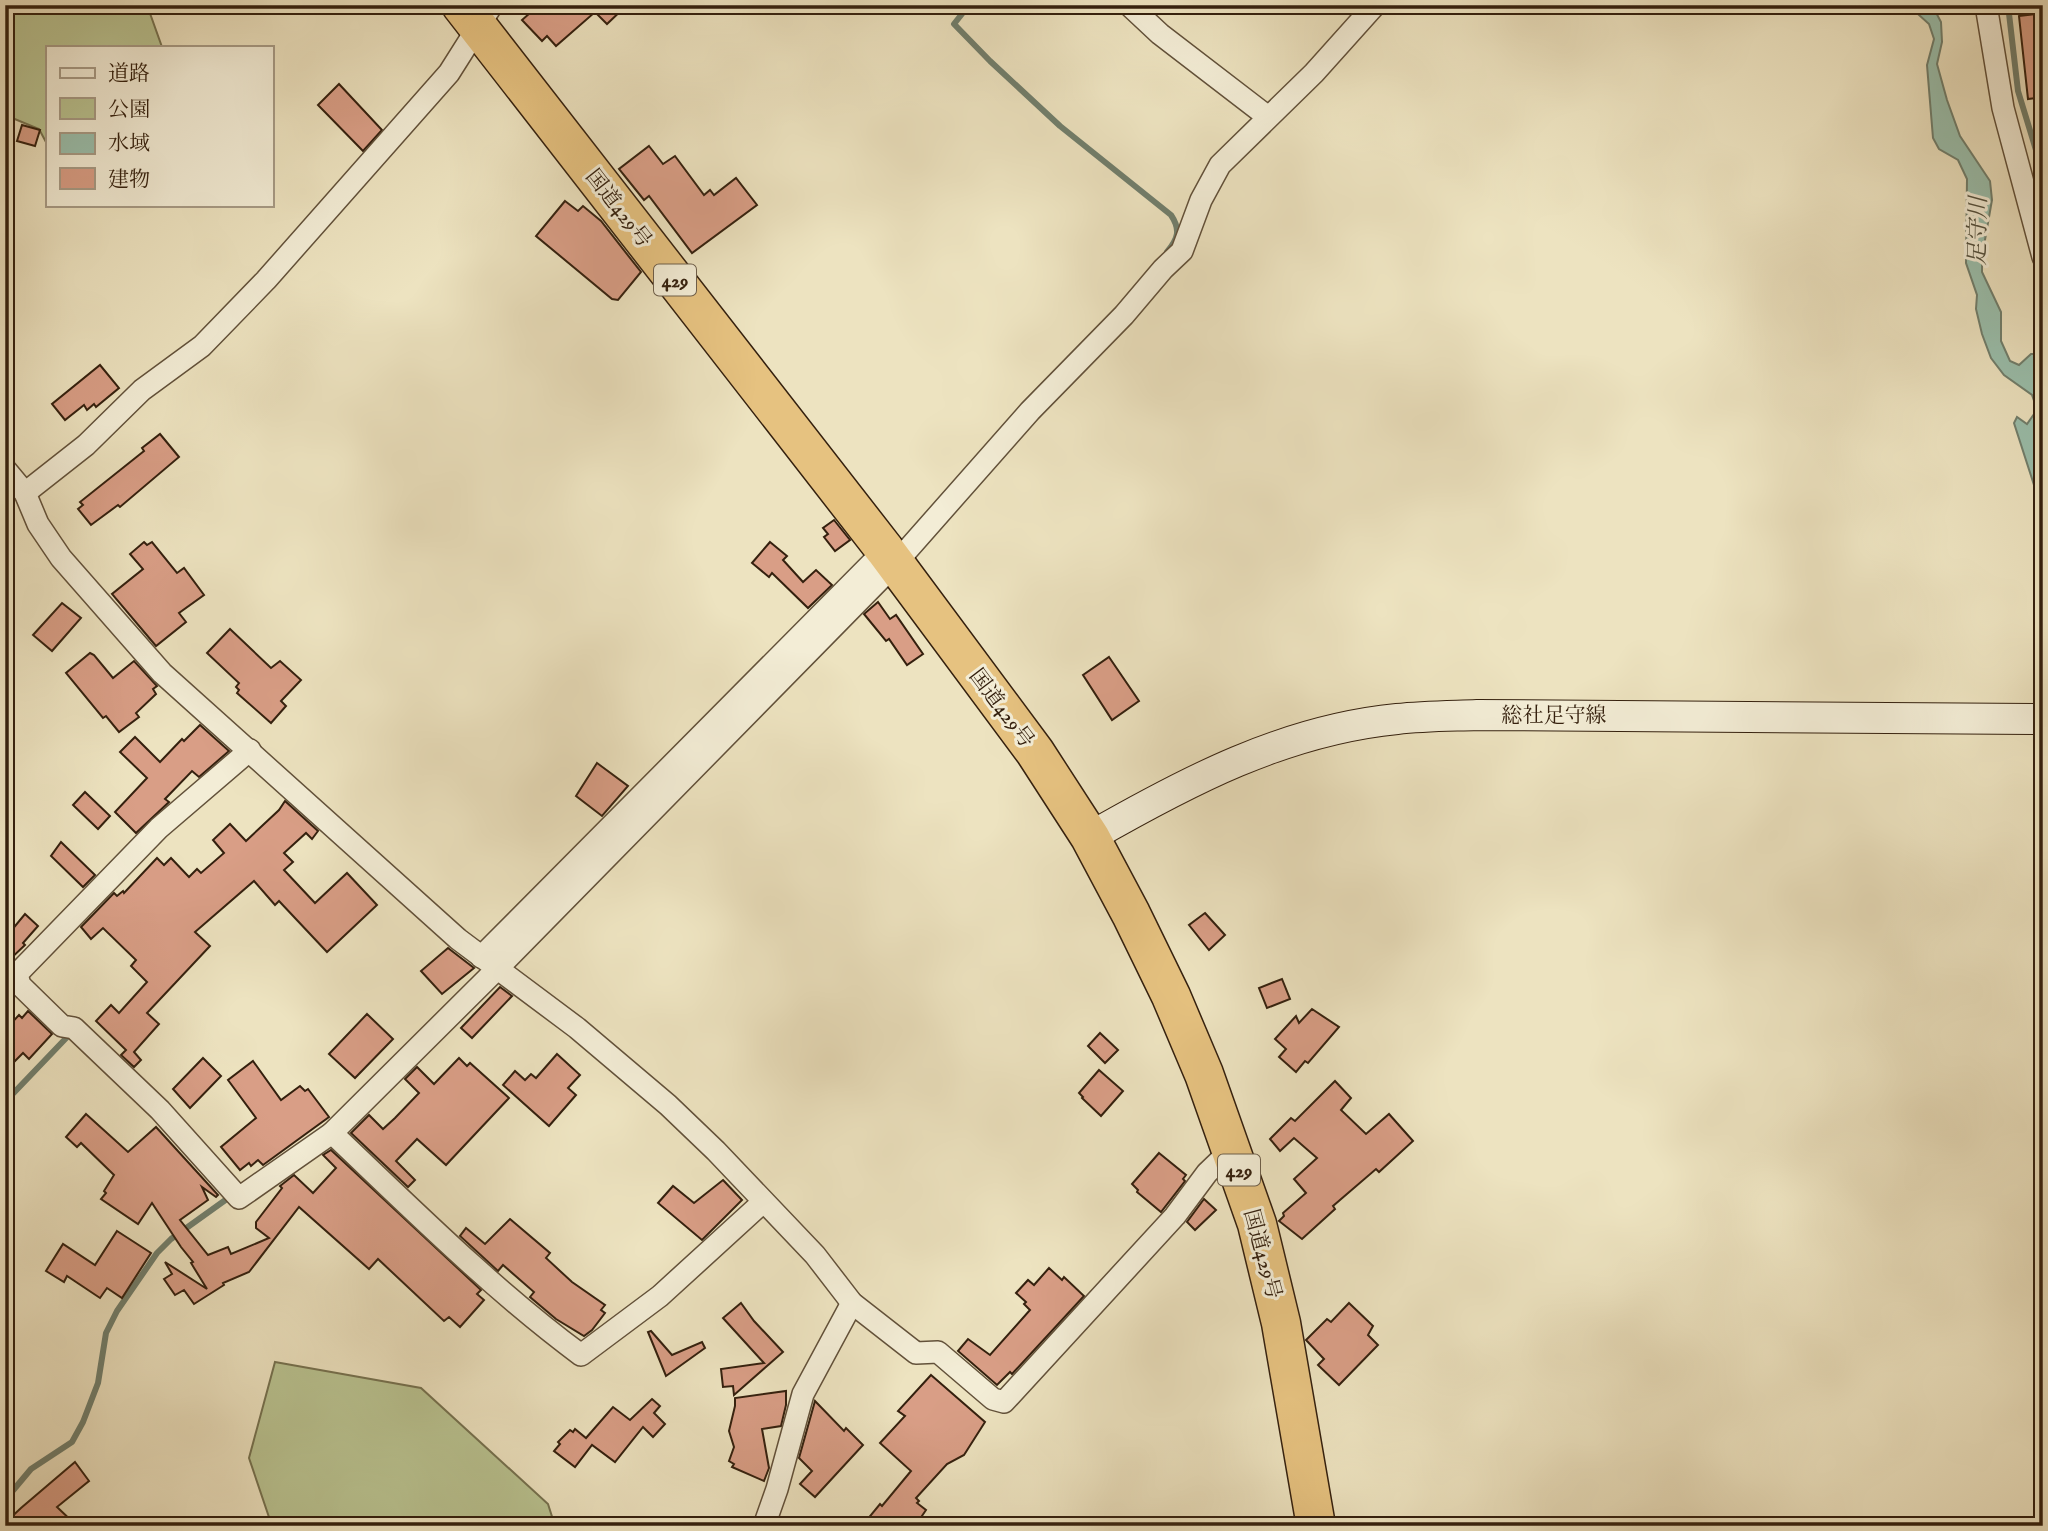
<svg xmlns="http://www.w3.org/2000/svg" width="2048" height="1531" viewBox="0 0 2048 1531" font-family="'IM FELL English','Noto Serif JP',serif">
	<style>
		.green { fill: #b9c391; stroke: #767250; stroke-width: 2 }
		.water { fill: #9abfac; stroke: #717f6d; stroke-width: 2 }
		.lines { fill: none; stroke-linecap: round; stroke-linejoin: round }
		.stream { stroke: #717f6d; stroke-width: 6 }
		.building { fill: #d99e86; stroke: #34200e; stroke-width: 2 }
		.street-casing { stroke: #62513a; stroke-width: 24 }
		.secondary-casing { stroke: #34200e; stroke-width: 32 }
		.highway-casing { stroke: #34200e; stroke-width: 41 }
		.street { stroke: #f3edd6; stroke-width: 21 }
		.secondary { stroke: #f3edd6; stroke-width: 30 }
		.highway { stroke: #e6c280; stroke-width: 38 }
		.labels { text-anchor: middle; stroke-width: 6; stroke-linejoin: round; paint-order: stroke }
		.shield { fill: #f3edd6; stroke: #6d5e4a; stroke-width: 2 }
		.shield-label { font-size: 19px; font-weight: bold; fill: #34200e }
		.street-label { font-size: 21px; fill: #34200e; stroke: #f3edd6 }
		.water-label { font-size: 23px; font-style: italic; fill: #53503d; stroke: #f3edd6 }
	</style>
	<rect width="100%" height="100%" fill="#ede3c0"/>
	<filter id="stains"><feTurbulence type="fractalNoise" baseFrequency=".00286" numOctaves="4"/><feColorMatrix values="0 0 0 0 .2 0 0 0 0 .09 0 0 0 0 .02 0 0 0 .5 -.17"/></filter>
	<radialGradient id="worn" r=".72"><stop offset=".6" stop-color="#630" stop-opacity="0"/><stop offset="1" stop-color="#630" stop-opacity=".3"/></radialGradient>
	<g class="green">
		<path d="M5,5H147L162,47H47V144L39,129L5,115Z"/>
		<path d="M275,1362L421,1388L548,1504L555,1526H272L249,1458Z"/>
	</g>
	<path class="water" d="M1908,5H1932L1941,22L1942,42L1937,64L1947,100L1960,136L1990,181L1992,200L1982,257V272L2001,312V341L2010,361L2019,365L2031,354H2035L2043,374V513L2014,423L2017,417L2027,424L2034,414L2040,418L2032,395L2004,375L1991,358L1982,334L1976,309L1977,295L1966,263L1967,179L1958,160L1939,149L1933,138L1927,65L1934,39L1929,24Z"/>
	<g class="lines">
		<g class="stream">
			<path d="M969,5L954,24L990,61L1060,126L1171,215C1181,230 1178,239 1167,252"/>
			<path d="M2008,5L2018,91L2043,173"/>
			<path d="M5,1102L70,1034L72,1035"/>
			<path d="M5,1500L31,1469L72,1442L83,1422L98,1383L106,1333L117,1311L157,1253L171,1239L231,1196"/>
		</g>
	</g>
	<g class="building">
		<path d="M539,5H627L607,24L595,12L556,46L547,36L542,41L522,20Z"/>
		<path d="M2043,13V97L2028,99L2019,16Z"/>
		<path d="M339,84L382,130L363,151L318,105Z"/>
		<path d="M22,125L40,130L35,146L17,141Z"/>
		<path d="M649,146L663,164L675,156L704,195L710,190L714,195L736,178L757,205L692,253L649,196L644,200L619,169Z"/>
		<path d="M565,201L578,211L583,206L601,221L641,272L618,300L612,299L536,236Z"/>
		<path d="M100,365L119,388L96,407L94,404L87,410L84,405L65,420L52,404Z"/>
		<path d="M160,434L179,457L120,507L118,505L91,525L78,509L83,505L80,502L139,455L144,451L142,448Z"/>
		<path d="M834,520L850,540L835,551L824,537L828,534L823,528Z"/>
		<path d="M144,542L147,545L152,542L177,573L184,568L204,595L179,613L186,622L156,646L112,594L143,569L130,554Z"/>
		<path d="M770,542L787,556L783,560L803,582L816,570L832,585L808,608L772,573L769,577L752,563Z"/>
		<path d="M878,602L890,619L896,615L923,654L907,665L889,639L886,641L864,614Z"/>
		<path d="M62,603L81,618L52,651L33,635Z"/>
		<path d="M230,629L271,668L280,661L301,680L281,701L286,706L271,723L237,693L239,690L236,687L239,683L207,653Z"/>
		<path d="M90,653L94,655L113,678L134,661L157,686L153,689L156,694L136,713L139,717L119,732L106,716L103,718L66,673Z"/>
		<path d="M1109,657L1139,701L1112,720L1083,675Z"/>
		<path d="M200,725L229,751L199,777L192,771L165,799L169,802L136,833L115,812L147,778L120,752L135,737L160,762L182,739L184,741Z"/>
		<path d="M597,763L628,786L602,816L576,796Z"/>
		<path d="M85,792L110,816L98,829L73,805Z"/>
		<path d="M285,801L318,831L312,839L306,833L284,853L293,862L284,870L315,903L347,873L377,905L327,952L279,901L275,905L254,881L195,932L210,946L147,1013L159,1024L134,1052L141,1060L134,1067L121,1055L126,1050L96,1021L111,1005L119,1013L147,982L131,966L136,960L103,928L91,939L81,927L114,893L117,896L123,891L124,893L157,858L164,865L171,858L189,877L197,869L201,873L224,853L213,840L230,824L246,841L279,810Z"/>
		<path d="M61,842L95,875L83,887L51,856Z"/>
		<path d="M1205,913L1225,935L1209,950L1189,925Z"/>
		<path d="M25,914L38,926L23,943L25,945L5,964V925L11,931Z"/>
		<path d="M448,948L474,968L442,994L421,971Z"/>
		<path d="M1282,979L1290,999L1267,1008L1259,988Z"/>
		<path d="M500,987L512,996L472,1038L461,1028Z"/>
		<path d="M1312,1009L1339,1027L1308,1063L1305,1061L1296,1072L1279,1057L1286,1049L1275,1039L1296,1016L1299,1023Z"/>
		<path d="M28,1011L52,1034L29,1059L23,1053L5,1071V1030L19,1015L22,1018Z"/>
		<path d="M367,1014L393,1039L355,1078L329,1054Z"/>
		<path d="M1100,1033L1118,1050L1105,1063L1088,1046Z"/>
		<path d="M557,1054L580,1075L568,1088L576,1095L549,1126L503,1085L515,1071L525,1080L531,1074L536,1078Z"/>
		<path d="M203,1058L221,1076L190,1108L173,1089Z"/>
		<path d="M459,1058L467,1066L470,1063L509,1098L446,1165L417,1139L396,1161L415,1180L408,1187L351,1133L369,1115L383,1129L395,1118L419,1093L405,1079L417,1067L434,1084Z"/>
		<path d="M253,1061L281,1100L300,1086L305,1091L308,1089L329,1117L263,1165L258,1160L251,1166L249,1163L240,1170L221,1147L256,1118L228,1080Z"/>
		<path d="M1099,1070L1123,1091L1101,1116L1082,1098L1083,1097L1079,1093Z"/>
		<path d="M1335,1081L1351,1098L1341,1110L1366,1134L1389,1114L1413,1141L1379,1172L1376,1169L1333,1206L1335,1209L1302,1239L1279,1221L1284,1216L1283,1213L1306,1193L1294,1179L1317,1158L1294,1138L1280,1151L1270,1139L1291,1118L1295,1121Z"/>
		<path d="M86,1114L128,1152L156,1127L218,1195L216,1197L202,1187L208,1200L180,1220L208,1255L228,1247L231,1254L269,1238L256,1228V1222L282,1188L280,1186L294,1175L313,1193L336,1168L323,1155L331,1150L481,1290L477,1294L484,1300L460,1327L449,1317L444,1321L378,1259L369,1269L299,1207L249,1272L223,1283L224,1285L194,1304L184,1290L175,1295L164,1279L172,1274L165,1262L207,1289L191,1263L193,1262L181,1247L152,1203L138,1224L101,1199L106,1193L104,1191L114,1175L81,1143L77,1147L66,1137Z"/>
		<path d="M1159,1153L1186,1175L1183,1179L1185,1181L1161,1212L1137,1192L1138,1190L1132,1184Z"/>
		<path d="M723,1180L742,1200L702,1240L658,1203L673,1186L694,1203Z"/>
		<path d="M1204,1199L1216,1210L1195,1230L1187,1222Z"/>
		<path d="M510,1219L550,1253L546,1258L572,1282L605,1305L601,1310L605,1313L592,1330L584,1336L556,1319L530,1297L534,1292L503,1265L498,1271L460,1236L466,1228L485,1244Z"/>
		<path d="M117,1231L151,1253L122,1298L107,1288L100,1298L67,1276L64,1282L46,1271L63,1244L95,1265Z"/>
		<path d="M1049,1268L1062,1280L1064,1277L1084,1296L1012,1374L1010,1372L997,1385L958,1351L968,1339L990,1355L1030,1310L1024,1304L1026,1302L1016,1293L1028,1280L1034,1285Z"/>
		<path d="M741,1303L754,1321L783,1352L734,1395L733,1386L723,1387L721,1369L764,1363L723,1318Z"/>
		<path d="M1349,1303L1373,1326L1368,1335L1378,1345L1339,1385L1318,1365L1324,1359L1306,1340L1327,1319L1331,1322Z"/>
		<path d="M651,1331L672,1355L702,1342L705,1348L666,1376L648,1332Z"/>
		<path d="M931,1375L985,1422L964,1455L947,1464L916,1498L919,1501L917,1503L926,1510L915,1526H862L880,1504L882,1506L911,1471L880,1443L905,1416L898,1411Z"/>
		<path d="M786,1391V1405L781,1426L762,1429L769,1468L764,1481L732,1467L734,1464L729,1461L734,1447L729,1431L735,1406V1398Z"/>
		<path d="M652,1399L660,1406L654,1413L665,1424L653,1437L643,1427L615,1462L592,1445L575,1467L554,1451L560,1444L558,1442L570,1430L573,1432L575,1429L586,1438L613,1407L630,1420Z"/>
		<path d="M815,1401L844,1431L846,1428L863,1445L815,1497L800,1484L812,1471L799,1458Z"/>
		<path d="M75,1462L89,1481L57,1507L77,1526H5V1523L21,1508Z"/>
	</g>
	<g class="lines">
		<g class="street-casing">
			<g id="street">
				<path d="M1129,5L1160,34L1268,117"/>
				<path d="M1986,5L2003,108L2043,257"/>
				<path d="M5,469L25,493L38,524L61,558L162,673L458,939L577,1028L668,1105L716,1151L815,1255L852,1303L916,1353L938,1352L993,1399L1004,1402L1175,1216L1207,1173L1232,1149"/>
				<path d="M25,493L86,445L142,390L202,346L266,280L449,73L492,5"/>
				<path d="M250,750L159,828L17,974L20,985L62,1026L74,1028L160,1110L239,1198L332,1133L497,969L895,564L1030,411L1124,315L1163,269L1182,251L1201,200L1220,165L1314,73L1375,5"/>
				<path d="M481,957L885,550"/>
				<path d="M332,1133C412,1209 492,1289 581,1355L660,1296L763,1202"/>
				<path d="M764,1526L777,1489L803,1394L852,1303"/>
			</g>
		</g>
		<g class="secondary-casing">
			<path id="secondary" d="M1090,837C1186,782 1284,730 1397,719C1423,716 1450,716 1477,715L2043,719"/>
		</g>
		<g class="highway-casing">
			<path id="highway" d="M461,5L885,550L1035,752L1090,837L1131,914L1171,996L1204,1074L1257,1224L1281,1323L1316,1526"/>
		</g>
		<use href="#street" class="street"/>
		<use href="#secondary" class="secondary"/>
		<use href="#highway" class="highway"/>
	</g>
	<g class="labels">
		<g class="shield">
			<rect x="654" y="264.5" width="42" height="31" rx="5"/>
			<rect x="1218" y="1154.5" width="42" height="31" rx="5"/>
		</g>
		<g class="shield-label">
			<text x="675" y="287">429</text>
			<text x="1239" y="1177">429</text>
		</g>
		<g class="street-label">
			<text transform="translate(619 208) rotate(52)" y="7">国道429号</text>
			<text transform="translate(1002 708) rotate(53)" y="7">国道429号</text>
			<text x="1554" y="722">総社足守線</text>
			<text transform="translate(1263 1254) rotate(75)" y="7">国道429号</text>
		</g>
		<g class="water-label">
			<text transform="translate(1977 231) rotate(-89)" y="8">足守川</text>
		</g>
	</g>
	<rect width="2048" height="1531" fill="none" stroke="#ede3c0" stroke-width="28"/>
	<rect x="7" y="7" width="2034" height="1517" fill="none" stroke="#34200e" stroke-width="3.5"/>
	<rect x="14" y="14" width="2020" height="1503" fill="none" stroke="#34200e" stroke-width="2"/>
	<rect x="46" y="46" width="228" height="161" fill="#f3edd6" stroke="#a79b86" stroke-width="2"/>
	<rect x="60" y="68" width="35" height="10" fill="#f3edd6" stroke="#a79b86" stroke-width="2"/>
	<text x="108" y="80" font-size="21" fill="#34200e">道路</text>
	<rect x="60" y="98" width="35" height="21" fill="#b9c391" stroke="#a79b86" stroke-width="2"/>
	<text x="108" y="116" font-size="21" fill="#34200e">公園</text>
	<rect x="60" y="133" width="35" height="21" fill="#9abfac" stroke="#a79b86" stroke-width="2"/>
	<text x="108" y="150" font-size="21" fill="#34200e">水域</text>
	<rect x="60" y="168" width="35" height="21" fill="#d99e86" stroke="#a79b86" stroke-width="2"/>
	<text x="108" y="186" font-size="21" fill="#34200e">建物</text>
	<rect width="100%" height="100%" filter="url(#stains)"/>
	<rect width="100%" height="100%" fill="url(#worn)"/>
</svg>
